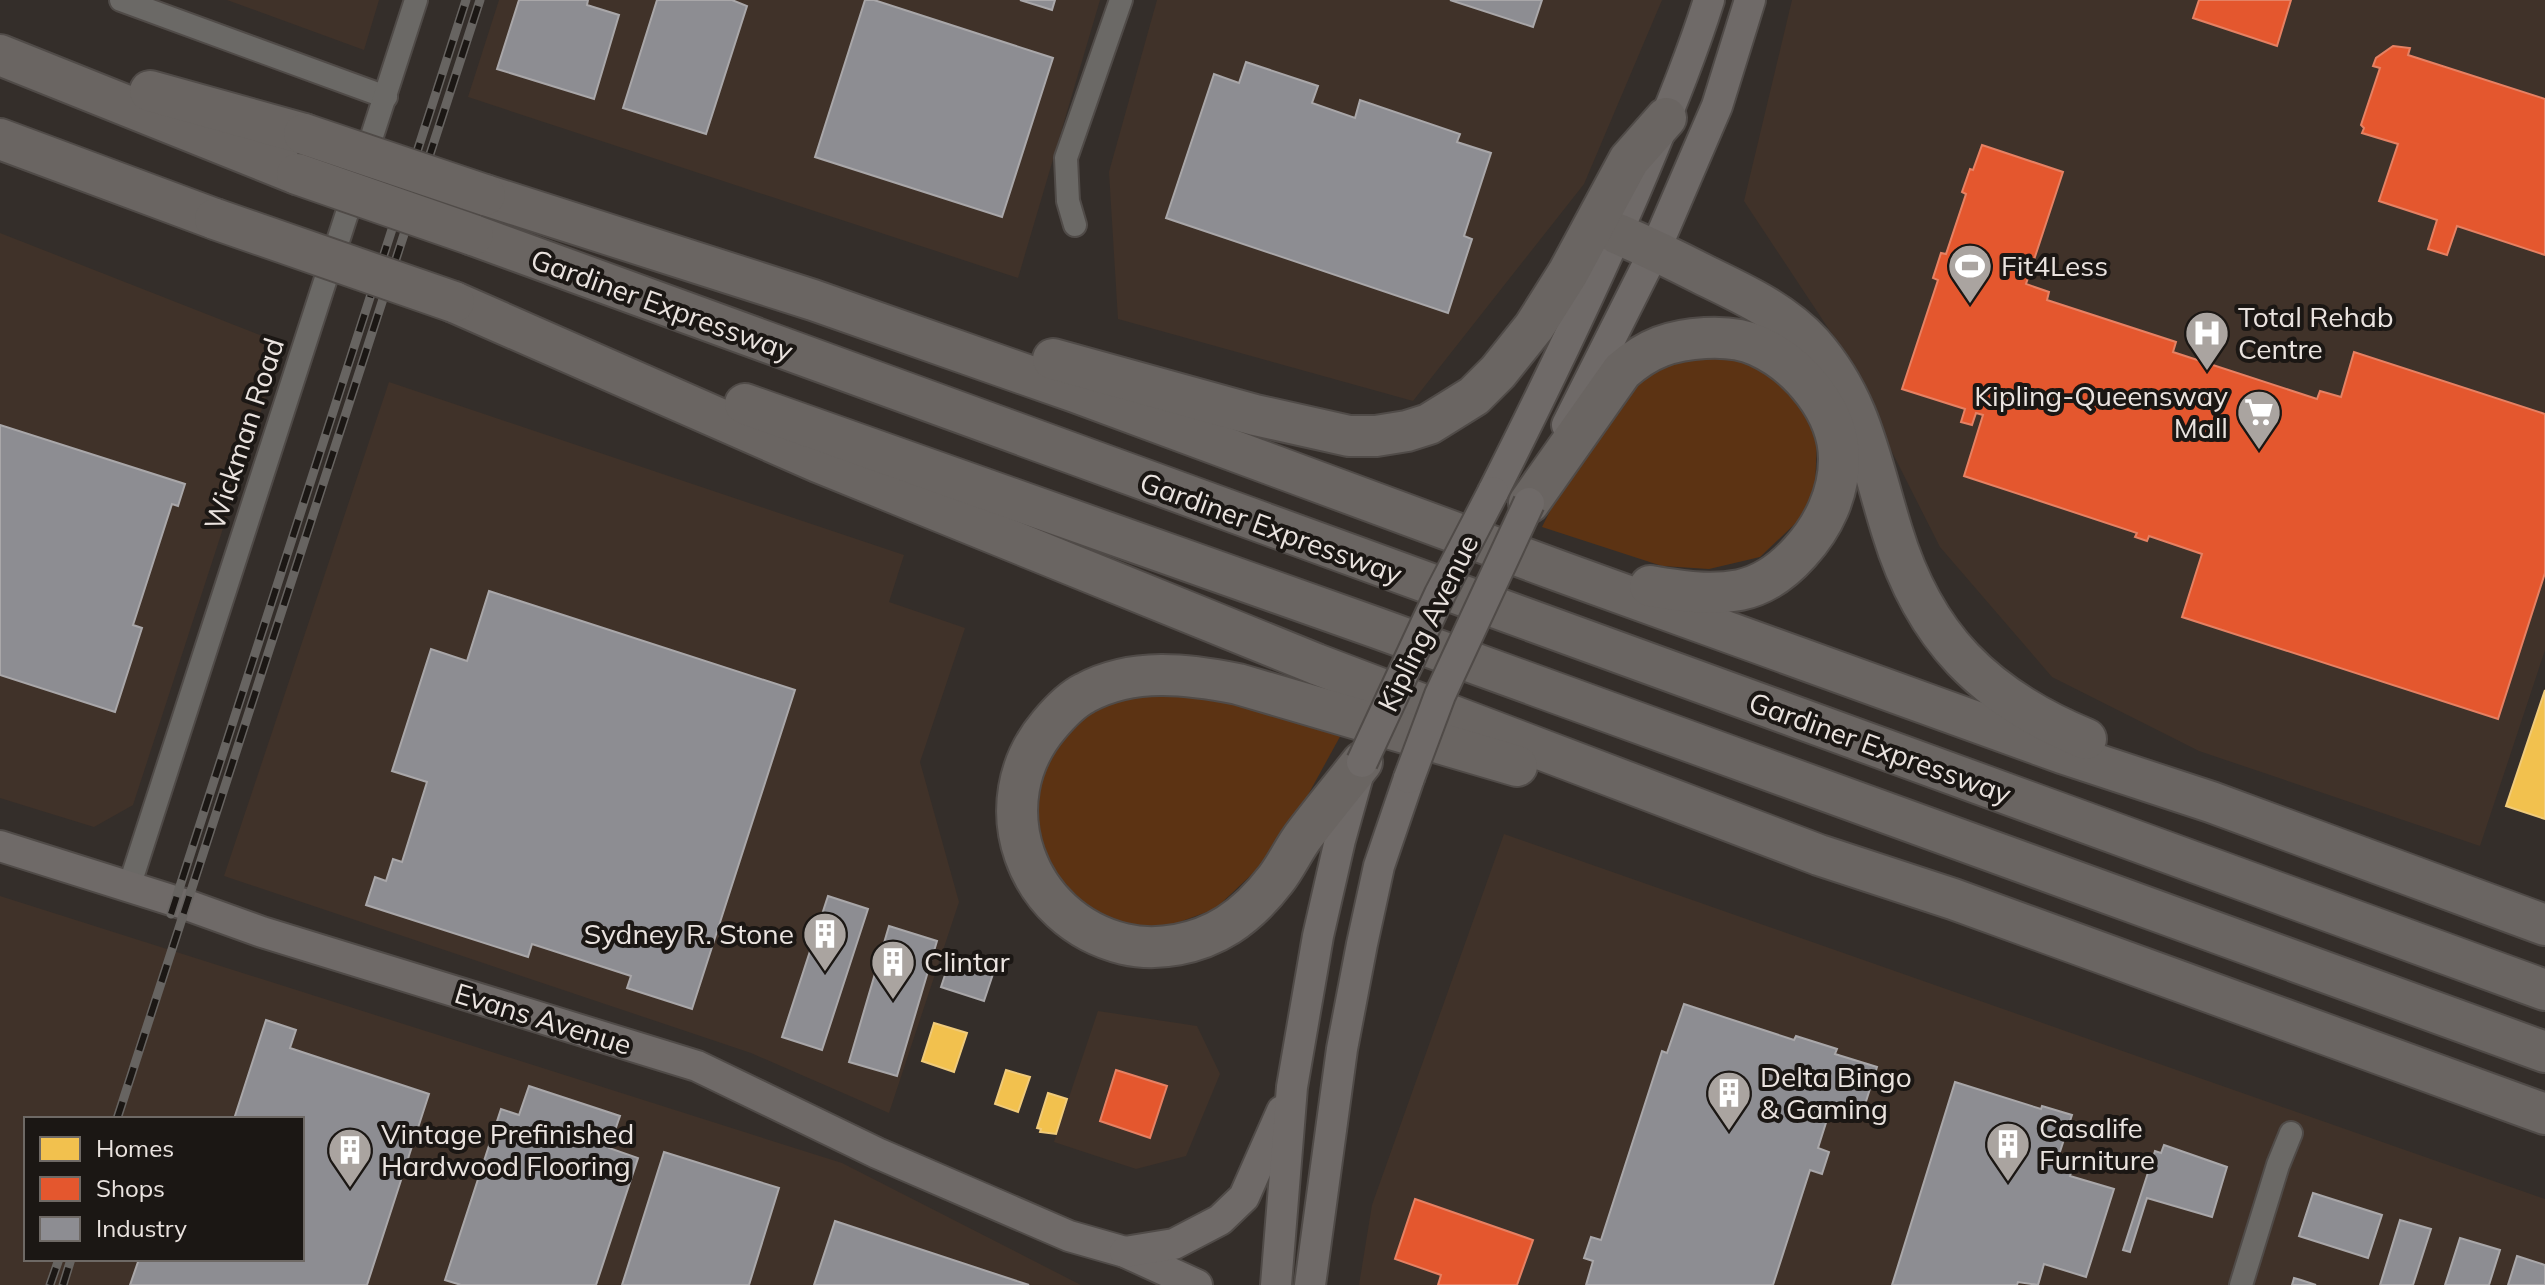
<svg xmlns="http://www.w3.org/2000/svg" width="2545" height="1285" viewBox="0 0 2545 1285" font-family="Mulish,sans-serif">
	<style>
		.built { fill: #403229; fill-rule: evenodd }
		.green { fill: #5c3313 }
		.homes { fill: #f2c14e; stroke: #f0cb7a; stroke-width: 2 }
		.shops { fill: #e4572e; stroke: #e68163; stroke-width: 2 }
		.industry { fill: #8d8d92; stroke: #a9a7a9; stroke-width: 2 }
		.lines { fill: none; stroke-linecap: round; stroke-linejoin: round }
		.minor-casing { stroke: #504b48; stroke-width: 26 }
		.secondary-casing { stroke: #504b48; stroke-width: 34 }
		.motorway-casing { stroke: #504b48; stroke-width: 44 }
		.minor { stroke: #6b6966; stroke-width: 22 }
		.secondary { stroke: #6f6a68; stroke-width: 30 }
		.motorway { stroke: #6a6562; stroke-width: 40 }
		.rail-casing { stroke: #676461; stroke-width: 9 }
		.rail { stroke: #1b1714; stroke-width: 6; stroke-dasharray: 18; stroke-linecap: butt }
		.secondary-bridge-casing { stroke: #504b48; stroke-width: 34; stroke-linecap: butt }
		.motorway-bridge-casing { stroke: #504b48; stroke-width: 44; stroke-linecap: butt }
		.secondary-bridge { stroke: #6f6a68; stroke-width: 30 }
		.motorway-bridge { stroke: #6a6562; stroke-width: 40 }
		.labels { text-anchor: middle; stroke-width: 8; stroke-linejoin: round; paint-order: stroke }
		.poi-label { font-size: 28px; fill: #eae3df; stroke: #1b1714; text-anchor: start }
		.street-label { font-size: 28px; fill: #eae3df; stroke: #1b1714 }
	</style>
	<rect width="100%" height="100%" fill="#342e2a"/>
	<g class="built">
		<path d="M227,0H379L364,50Z"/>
		<path d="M499,0H1100L1018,278L468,97Z"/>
		<path d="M1157,0H1662L1584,184L1413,401L1118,319L1109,172Z"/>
		<path d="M1792,0H2545V650L2480,846L2199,751L2052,677L1940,547L1834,337L1744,201Z"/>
		<path d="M0,233L283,344L133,805L94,827L0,798Z"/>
		<path d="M389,382L904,555L889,602L965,628L920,762L959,902L889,1113L751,1053L224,876Z"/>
		<path d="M1504,834L2545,1199V1285H1359L1372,1205Z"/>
		<path d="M0,896L842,1163L1081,1285H0ZM26,1119H302V1259H26Z"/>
		<path d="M1098,1011L1197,1026L1220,1074L1186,1156L1136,1169L1054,1142Z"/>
	</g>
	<g class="green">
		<path d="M1685,348L1745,356L1806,399L1817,439L1815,488L1799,520L1760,557L1709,569L1662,566L1542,527L1576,459L1641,369Z"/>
		<path d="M1176,685L1342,733L1292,824L1264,863L1215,909L1174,924L1136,928L1091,914L1037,856L1033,770L1087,705Z"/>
	</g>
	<g class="homes">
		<path d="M2545,690V819L2506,806Z"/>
		<path d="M934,1023L967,1033L954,1072L922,1061Z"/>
		<path d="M1006,1070L1030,1077L1018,1112L995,1104Z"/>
		<path d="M1048,1093L1067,1099L1056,1134L1040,1132L1041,1129L1037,1128Z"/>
	</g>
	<g class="shops">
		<path d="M2199,0H2291L2277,46L2193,18Z"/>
		<path d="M2393,46L2410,48L2408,55L2545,99V255L2457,226L2447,255L2428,249L2437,220L2379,201L2398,144L2362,133L2364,128L2361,125L2380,68L2373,66L2376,58Z"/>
		<path d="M1982,145L2063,172L2026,284L2049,292L2047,300L2176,342L2173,352L2317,399L2320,391L2341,397L2354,352L2545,414V573L2498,719L2182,617L2202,554L2149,536L2147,541L2135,537L2137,533L1964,476L1983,415L1976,413L1972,425L1961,422L1965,409L1902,389L1938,280L1933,278L1941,253L1946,254L1966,194L1962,192L1970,169L1973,170Z"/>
		<path d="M1116,1070L1167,1086L1150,1138L1100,1121Z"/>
		<path d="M1415,1199L1533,1240L1517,1285H1438L1441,1275L1395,1259Z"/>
	</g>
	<g class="industry">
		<path d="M519,0H588L587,5L619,15L594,99L497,69Z"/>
		<path d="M657,0H732L747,6L706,134L623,108Z"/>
		<path d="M865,0H874L1053,58L1002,217L815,157Z"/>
		<path d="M1020,0H1055L1052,10Z"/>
		<path d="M1450,0H1542L1533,27Z"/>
		<path d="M1246,62L1318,86L1312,103L1355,118L1360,100L1460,134L1457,142L1491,153L1464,236L1472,239L1448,313L1166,218L1214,74L1239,83Z"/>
		<path d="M0,425L185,484L178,506L172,504L133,625L142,628L115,712L0,675Z"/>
		<path d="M489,591L795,690L692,1009L627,988L631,976L532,944L528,957L366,905L375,877L386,881L393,859L402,862L427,782L392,771L431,649L467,661Z"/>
		<path d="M828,896L868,909L822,1050L782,1037Z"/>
		<path d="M889,926L937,941L897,1076L849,1062Z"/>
		<path d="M951,957L994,971L984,1001L941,987Z"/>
		<path d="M1684,1004L1794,1040L1796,1036L1837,1049L1835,1054L1877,1067L1861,1117L1831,1107L1818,1148L1829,1152L1822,1174L1810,1170L1773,1285H1586L1593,1261L1584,1258L1591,1237L1601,1240L1662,1051L1667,1053Z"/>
		<path d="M266,1020L296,1030L290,1048L429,1094L367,1285H130L139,1259H302V1119H234Z"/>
		<path d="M1955,1082L2041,1109L2042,1106L2072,1115L2057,1161L2073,1167L2070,1176L2114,1189L2086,1277L2044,1264L2038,1285L2018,1282L2017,1285H1892Z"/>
		<path d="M529,1086L620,1116L609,1148L638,1158L596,1285H461L445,1280L501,1109L519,1115Z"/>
		<path d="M2164,1145L2227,1167L2212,1217L2147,1198L2130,1252L2123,1250L2155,1151L2161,1153Z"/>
		<path d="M664,1152L779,1188L749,1285H622Z"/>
		<path d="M2313,1193L2382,1215L2368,1258L2299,1236Z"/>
		<path d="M2400,1220L2431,1229L2413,1285H2380Z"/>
		<path d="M835,1221L1029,1285H814Z"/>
		<path d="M2460,1238L2500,1250L2489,1285H2445Z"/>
		<path d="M2517,1256L2545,1265V1285H2508Z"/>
		<path d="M2294,1278L2301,1280L2316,1285H2292Z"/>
	</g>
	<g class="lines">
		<g class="minor-casing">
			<g id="minor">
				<path d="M121,0L386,97"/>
				<path d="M1075,225L1068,201L1066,158L1121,0"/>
				<path d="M129,887L416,0"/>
				<path d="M2241,1285L2278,1165L2291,1133"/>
			</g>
		</g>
		<g class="secondary-casing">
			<g id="secondary">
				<path d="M1567,425L1655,250L1717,106L1750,0"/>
				<path d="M1493,492C1550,379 1605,266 1653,149C1673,100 1693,51 1709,0"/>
				<path d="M0,846L187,905L262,932L697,1066L877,1153L1069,1236L1125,1252L1197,1285"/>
				<path d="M1125,1252L1174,1244L1220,1220L1244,1197L1282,1111"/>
				<path d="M1276,1285L1292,1087L1318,936L1340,840L1359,772"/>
				<path d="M1310,1285L1342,1049L1362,944L1379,866L1409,778"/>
			</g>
		</g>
		<g class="motorway-casing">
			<g id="motorway">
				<path d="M0,55L297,174"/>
				<path d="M150,91L304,134"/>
				<path d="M0,139L215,219"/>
				<path d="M485,195L813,300L1075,392L1559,571L2062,753L2211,802L2545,925"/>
				<path d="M1618,234C1648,247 1677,261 1706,276C1743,294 1783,312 1812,344C1862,401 1870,461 1892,531C1924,637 1984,697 2086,739"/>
				<path d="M473,235C1162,491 1856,734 2545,990"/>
				<path d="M454,302L818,462L1316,664L1819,855L1953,899L2545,1114"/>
				<path d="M1053,359L1255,415L1349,436H1376L1407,431L1429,424L1474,396L1498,372L1534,327L1568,273L1629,160L1666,118"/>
				<path d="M745,404L1377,628L2545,1052"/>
				<path d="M1529,503L1622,371C1648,348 1671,340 1705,338C1723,337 1741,338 1758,346C1800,365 1839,412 1839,459C1839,494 1823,527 1800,552C1784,570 1764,585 1740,590C1709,596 1680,591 1650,586"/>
				<path d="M1362,762C1343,786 1324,809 1305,834C1294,848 1287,865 1276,879C1263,896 1245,914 1228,925C1198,944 1158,952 1124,944C1025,920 983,803 1049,725C1059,713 1071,700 1085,693C1133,667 1188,674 1238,684L1517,766"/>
			</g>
		</g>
		<use href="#minor" class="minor"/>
		<use href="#secondary" class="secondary"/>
		<use href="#motorway" class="motorway"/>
		<g class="rail-casing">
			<g id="rail">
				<path d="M171,914L466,0"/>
				<path d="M117,1119L480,0"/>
				<path d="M50,1285L59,1259"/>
				<path d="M63,1285L71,1259"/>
			</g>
		</g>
		<use href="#rail" class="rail"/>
		<g class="secondary-bridge-casing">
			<g id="secondary-bridge">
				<path d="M1362,762L1440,594L1493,492"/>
				<path d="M1409,778L1440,695L1529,503"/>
			</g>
		</g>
		<g class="motorway-bridge-casing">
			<g id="motorway-bridge">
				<path d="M304,134L485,195"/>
				<path d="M297,174L473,235"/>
				<path d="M215,219L454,302"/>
			</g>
		</g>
		<use href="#secondary-bridge" class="secondary-bridge"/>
		<use href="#motorway-bridge" class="motorway-bridge"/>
	</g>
	<defs>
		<g id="stadium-pin" transform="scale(2.3)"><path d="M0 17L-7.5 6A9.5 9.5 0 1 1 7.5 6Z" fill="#aaa4a0" stroke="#1b1714"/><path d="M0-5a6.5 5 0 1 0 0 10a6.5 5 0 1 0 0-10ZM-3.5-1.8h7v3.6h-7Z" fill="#fff"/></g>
		<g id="hospital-pin" transform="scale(2.3)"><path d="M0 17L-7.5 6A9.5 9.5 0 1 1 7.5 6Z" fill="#aaa4a0" stroke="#1b1714"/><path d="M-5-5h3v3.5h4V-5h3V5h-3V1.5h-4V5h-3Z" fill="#fff"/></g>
		<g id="supermarket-pin" transform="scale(2.3)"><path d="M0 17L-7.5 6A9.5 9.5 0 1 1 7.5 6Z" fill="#aaa4a0" stroke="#1b1714"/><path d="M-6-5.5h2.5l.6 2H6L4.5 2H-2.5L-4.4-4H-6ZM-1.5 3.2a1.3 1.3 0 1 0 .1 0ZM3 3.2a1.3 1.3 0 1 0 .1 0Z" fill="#fff"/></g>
		<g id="building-pin" transform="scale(2.3)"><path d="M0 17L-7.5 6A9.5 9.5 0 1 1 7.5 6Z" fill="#aaa4a0" stroke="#1b1714"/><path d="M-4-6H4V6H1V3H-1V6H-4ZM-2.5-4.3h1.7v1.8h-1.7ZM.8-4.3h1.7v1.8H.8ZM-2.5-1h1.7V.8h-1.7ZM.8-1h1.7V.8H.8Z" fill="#fff"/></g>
	</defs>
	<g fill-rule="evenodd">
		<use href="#stadium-pin" x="1970" y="266"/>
		<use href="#hospital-pin" x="2207" y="333"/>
		<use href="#supermarket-pin" x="2259" y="412"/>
		<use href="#building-pin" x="825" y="934"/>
		<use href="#building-pin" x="893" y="962"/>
		<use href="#building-pin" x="1729" y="1093"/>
		<use href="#building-pin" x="2008" y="1144"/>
		<use href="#building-pin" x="350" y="1150"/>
	</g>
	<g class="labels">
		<g class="poi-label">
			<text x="2001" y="276">Fit4Less</text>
			<text x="2238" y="327">Total Rehab<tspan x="2238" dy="32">Centre</tspan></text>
			<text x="2228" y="406" text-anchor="end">Kipling-Queensway<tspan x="2228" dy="32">Mall</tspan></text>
			<text x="794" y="944" text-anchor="end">Sydney R. Stone</text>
			<text x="924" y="972">Clintar</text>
			<text x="1760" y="1087">Delta Bingo<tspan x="1760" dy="32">&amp; Gaming</tspan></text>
			<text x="2039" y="1138">Casalife<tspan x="2039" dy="32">Furniture</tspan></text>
			<text x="381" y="1144">Vintage Prefinished<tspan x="381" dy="32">Hardwood Flooring</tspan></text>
		</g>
		<g class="street-label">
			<text transform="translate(662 305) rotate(20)" y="10">Gardiner Expressway</text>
			<text transform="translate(244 434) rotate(-72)" y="10">Wickman Road</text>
			<text transform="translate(1271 528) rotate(20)" y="10">Gardiner Expressway</text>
			<text transform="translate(1428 623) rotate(-64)" y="10">Kipling Avenue</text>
			<text transform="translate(1880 748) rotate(20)" y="10">Gardiner Expressway</text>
			<text transform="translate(543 1019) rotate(17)" y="10">Evans Avenue</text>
		</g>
	</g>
	<rect x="24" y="1117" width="280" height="144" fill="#1b1714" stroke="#6e6965" stroke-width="2"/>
	<rect x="40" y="1137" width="40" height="24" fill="#f2c14e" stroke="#6e6965" stroke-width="2"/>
	<text x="96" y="1157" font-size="24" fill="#eae3df">Homes</text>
	<rect x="40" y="1177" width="40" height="24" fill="#e4572e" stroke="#6e6965" stroke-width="2"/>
	<text x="96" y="1197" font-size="24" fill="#eae3df">Shops</text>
	<rect x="40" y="1217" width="40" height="24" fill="#8d8d92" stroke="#6e6965" stroke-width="2"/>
	<text x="96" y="1237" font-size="24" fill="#eae3df">Industry</text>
</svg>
